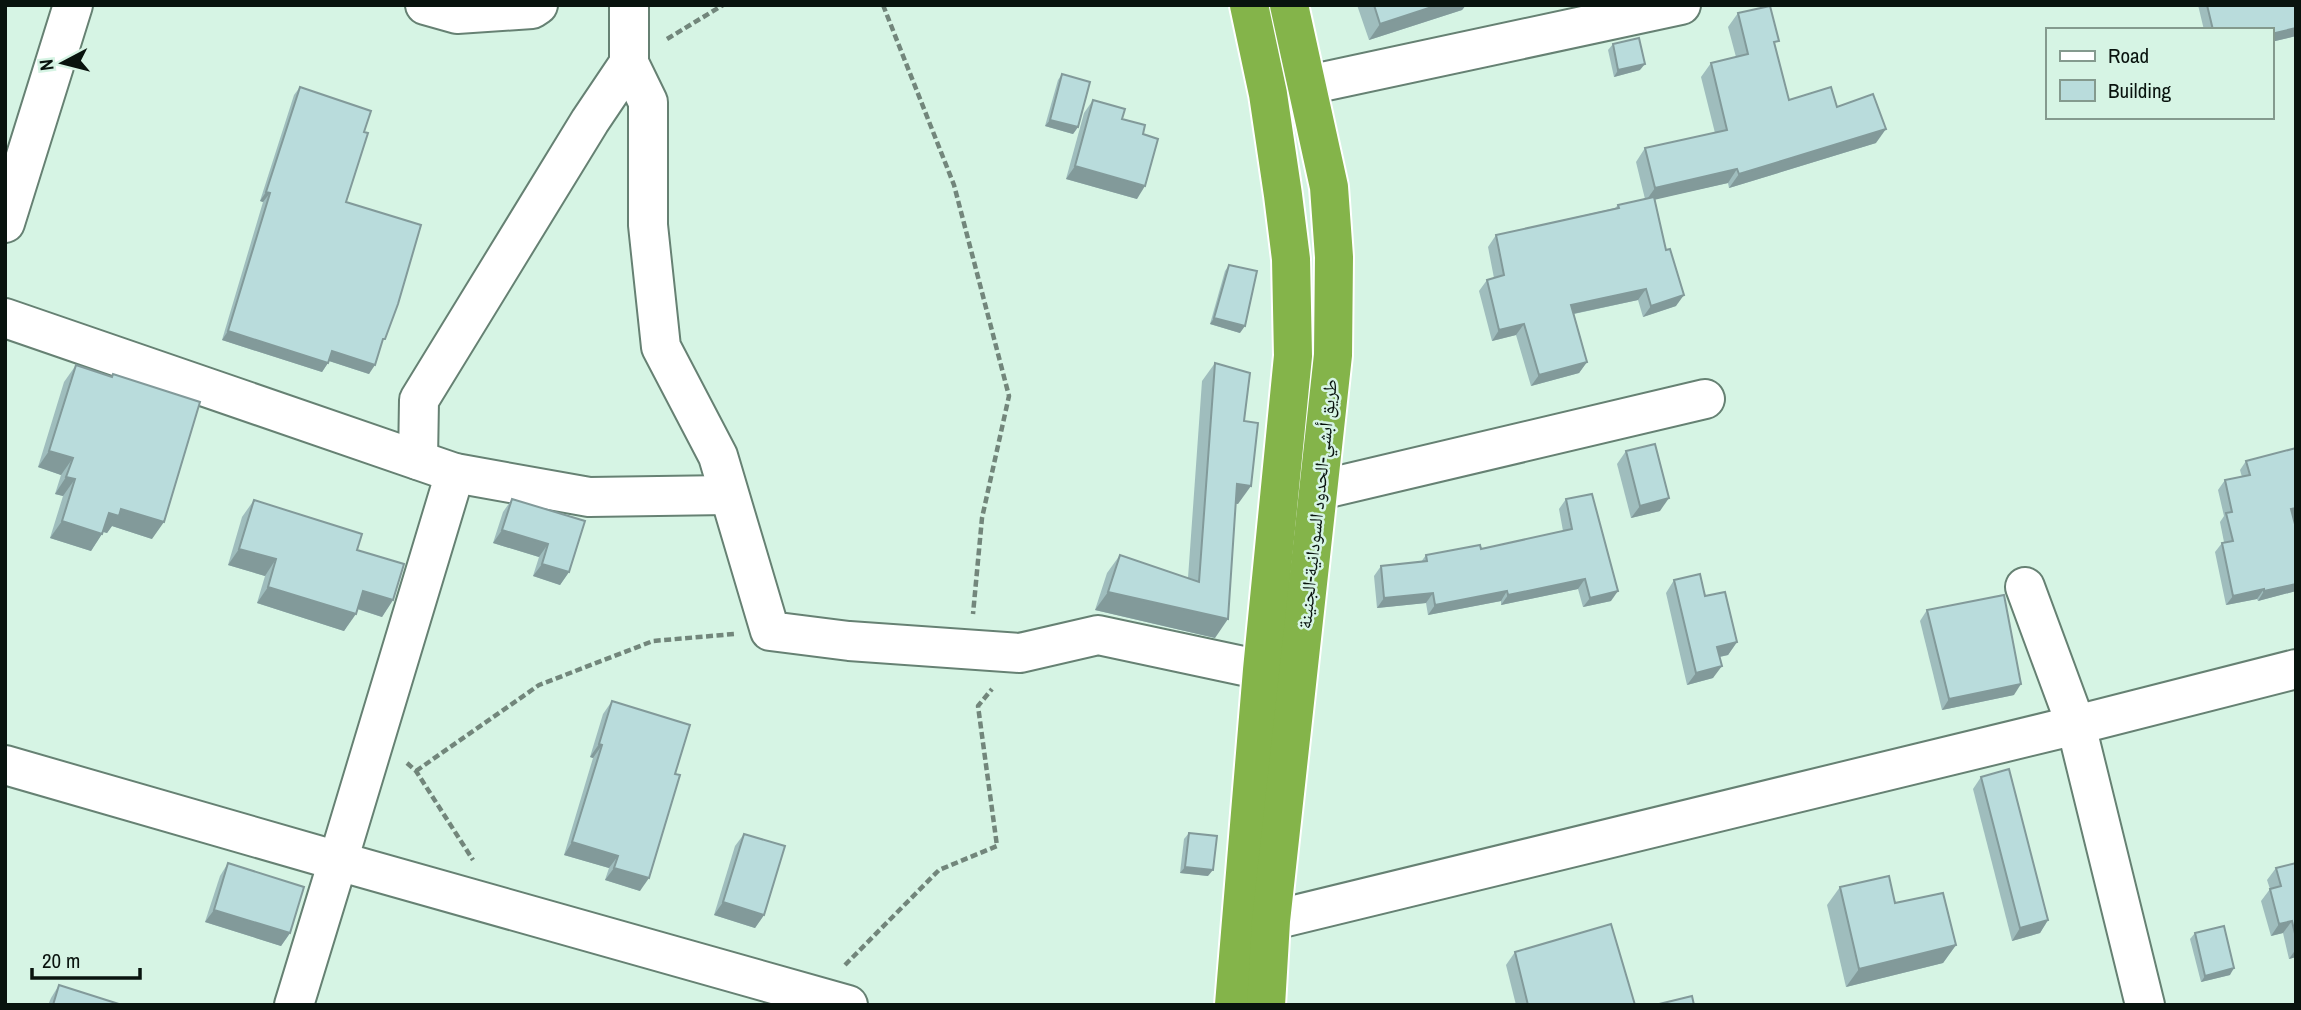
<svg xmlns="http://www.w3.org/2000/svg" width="2301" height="1010" viewBox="0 0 2301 1010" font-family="'Archivo Narrow','Noto Naskh Arabic',sans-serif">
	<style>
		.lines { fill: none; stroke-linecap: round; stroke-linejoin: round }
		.minor-casing { stroke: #668173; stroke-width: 42 }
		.trunk-casing { stroke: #fff; stroke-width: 42 }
		.path { stroke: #72867b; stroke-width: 4.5; stroke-dasharray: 7 3.5; stroke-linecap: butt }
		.minor { stroke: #fff; stroke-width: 38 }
		.trunk { stroke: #84b44a; stroke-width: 38 }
		.wall { fill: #9fbdbd }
		.shaded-wall { fill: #829a9a }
		.building { fill: #b9dcdc; stroke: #829a9a; stroke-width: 2 }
		.labels { text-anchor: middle; stroke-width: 5; stroke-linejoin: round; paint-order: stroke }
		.street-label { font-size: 19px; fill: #09130e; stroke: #d6f4e4 }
	</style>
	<rect width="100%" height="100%" fill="#d6f4e4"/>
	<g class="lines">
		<g class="minor-casing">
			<g id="minor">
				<path d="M425,5L457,14L532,9L538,5"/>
				<path d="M629,5V63L648,102V225L661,347L718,456L770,631L849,641L1020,653L1098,635L1262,670"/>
				<path d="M1308,85L1681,5"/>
				<path d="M5,223L73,5"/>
				<path d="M5,318L455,473L589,497L728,495"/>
				<path d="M418,460L419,400L590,121L629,63"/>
				<path d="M455,473L338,861L848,1005"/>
				<path d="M1320,490L1705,399"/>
				<path d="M2025,587L2076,725L2145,1005"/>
				<path d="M5,765L338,861L294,1005"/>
				<path d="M1241,928L2076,725L2296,669"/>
			</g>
		</g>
		<g class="trunk-casing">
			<g id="trunk">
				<path d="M1234,1005L1262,670L1293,356L1291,259L1283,195L1268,94L1249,5"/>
				<path d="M1266,1005L1271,921L1333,355L1334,257L1329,187L1289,5"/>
			</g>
		</g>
		<g class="path">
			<path d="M883,5L954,185L1009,396L982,518L973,614"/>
			<path d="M667,39L723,5"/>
			<path d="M407,763L416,771L473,860"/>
			<path d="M416,771L539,685L653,641L734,634"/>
			<path d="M845,965L939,870L997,846L978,706L992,689"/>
		</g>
		<use href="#minor" class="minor"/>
		<use href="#trunk" class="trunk"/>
	</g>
	<g class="wall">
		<path d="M1357,5H1466L1462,10L1369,40Z"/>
		<path d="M2198,5H2296V36L2271,42V30H2204Z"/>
		<path d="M1738,13L1775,46L1789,100L1837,107L1876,143L1729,188L1728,183L1655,199L1676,306L1643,317L1638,300L1574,314L1587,362L1579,373L1531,386L1516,335L1492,341L1479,291L1487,280L1494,278L1488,247L1496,235L1615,208L1618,205L1645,199L1636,162L1645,148L1715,133L1701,77L1711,63L1736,57L1728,27Z"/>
		<path d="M1613,44L1640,70L1614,77L1608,50Z"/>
		<path d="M1062,74L1078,127L1073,134L1045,126L1058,80Z"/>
		<path d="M300,87L364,132L346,202L381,346L369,374L329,361L322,372L222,340L263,202L260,201L294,95Z"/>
		<path d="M1093,100L1122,119L1143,134L1137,199L1066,179L1084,113Z"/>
		<path d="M1229,265L1240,333L1210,324L1225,271Z"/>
		<path d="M1215,363L1244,421L1238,504L1235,503L1215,638L1095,610L1107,573L1120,555L1188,578L1202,381Z"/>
		<path d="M76,365L111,377L113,374L152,539L112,526L107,533L103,532L91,551L50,538L63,496L55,494L61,475L38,467L64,382Z"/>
		<path d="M2296,448V516L2293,517L2296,591L2258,601L2257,599L2226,605L2215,552L2222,543L2224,542L2220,522L2224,516L2218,490L2225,480L2242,477L2240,470L2246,461Z"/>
		<path d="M1626,451L1660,511L1631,518L1617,464Z"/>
		<path d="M512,499L569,572L560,585L533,576L539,557L493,543L503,512Z"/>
		<path d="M1566,499L1611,601L1583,607L1578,589L1501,605V601L1428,615L1426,603L1377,608L1374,576L1381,566L1421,562L1426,555L1481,549L1563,531L1559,509Z"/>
		<path d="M254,500L357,550L393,600L382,617L357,609L344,631L257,603L265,576L228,565L242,517Z"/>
		<path d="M1674,580L1705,596L1737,642L1728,655L1720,657L1713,678L1687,685L1666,593Z"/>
		<path d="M1927,610L2014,695L1942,710L1920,621Z"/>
		<path d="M612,701L640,891L605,880L609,868L564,855L593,758L590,757L603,714Z"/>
		<path d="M1981,777L2048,920L2040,933L2012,941L1973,789Z"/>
		<path d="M1189,833L1208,876L1180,873L1184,839Z"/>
		<path d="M744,834L764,915L755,928L714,915L735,846Z"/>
		<path d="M228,863L290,933L281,946L205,922L220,876Z"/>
		<path d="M2296,863V957L2289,959L2283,933L2271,936L2261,901L2270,889L2267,880L2276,868Z"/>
		<path d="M1840,887L1895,903L1956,945L1943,963L1846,987L1827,905Z"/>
		<path d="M2195,933L2230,975L2201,982L2190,939Z"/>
		<path d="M1515,952L1635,1005H1516L1506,965Z"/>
		<path d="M59,985L122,1005H48L51,998Z"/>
	</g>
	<g class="shaded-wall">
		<path d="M1438,5H1466L1462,10L1369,40L1380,24Z"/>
		<path d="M2296,28V36L2271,42V34Z"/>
		<path d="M1645,64L1640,70L1614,77L1618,70Z"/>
		<path d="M1050,120L1078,127L1073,134L1045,126Z"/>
		<path d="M1886,129L1876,143L1729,188L1739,174Z"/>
		<path d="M1075,166L1145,186L1137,199L1066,179Z"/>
		<path d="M1737,169L1728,183L1645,202L1655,188Z"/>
		<path d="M266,192L270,193L263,202L260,201Z"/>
		<path d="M1646,289L1638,300L1563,316L1571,305Z"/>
		<path d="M1684,295L1676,306L1643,317L1651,306Z"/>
		<path d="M1214,318L1245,326L1240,333L1210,324Z"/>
		<path d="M1524,324L1516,335L1492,341L1499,330Z"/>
		<path d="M228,331L328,363L322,372L222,340Z"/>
		<path d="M332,351L375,365L369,374L326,360Z"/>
		<path d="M1587,362L1579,373L1531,386L1539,375Z"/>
		<path d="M49,451L73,458L61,475L38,467Z"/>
		<path d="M66,477L75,479L63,496L55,494Z"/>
		<path d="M1237,484L1251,486L1238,504L1224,502Z"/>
		<path d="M1669,498L1660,511L1631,518L1640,506Z"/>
		<path d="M2296,508V516L2285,518L2291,509Z"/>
		<path d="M121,509L164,522L152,539L112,526L107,533L97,530L109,513Z"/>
		<path d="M62,521L102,534L91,551L50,538Z"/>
		<path d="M502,530L548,544L539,557L493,543Z"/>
		<path d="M239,549L276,559L265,576L228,565Z"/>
		<path d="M542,564L569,572L560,585L533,576Z"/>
		<path d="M1585,579L1578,589L1501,605L1508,595Z"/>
		<path d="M2296,584V591L2258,601L2264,591Z"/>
		<path d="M268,587L356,614L344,631L257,603Z"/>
		<path d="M2264,589L2257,599L2226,605L2233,596Z"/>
		<path d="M363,591L393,600L382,617L352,607Z"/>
		<path d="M1507,591L1501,601L1428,615L1435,605Z"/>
		<path d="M1618,591L1611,601L1583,607L1590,598Z"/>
		<path d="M1108,592L1228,619L1215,638L1095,610Z"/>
		<path d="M1433,593L1426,603L1377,608L1384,598Z"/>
		<path d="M1737,642L1728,655L1709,659L1717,647Z"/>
		<path d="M1722,666L1713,678L1687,685L1696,673Z"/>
		<path d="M2021,684L2014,695L1942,710L1949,699Z"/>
		<path d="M599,744L602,745L593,758L590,757Z"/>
		<path d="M572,842L618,856L609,868L564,855Z"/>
		<path d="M1185,867L1213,870L1208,876L1180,873Z"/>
		<path d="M614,868L649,878L640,891L605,880Z"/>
		<path d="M723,902L764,915L755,928L714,915Z"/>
		<path d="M214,910L290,933L281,946L205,922Z"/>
		<path d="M2048,920L2040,933L2012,941L2020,928Z"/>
		<path d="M2292,921L2283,933L2271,936L2279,924Z"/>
		<path d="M1956,945L1943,963L1846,987L1859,969Z"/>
		<path d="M2296,949V957L2289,959Z"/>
		<path d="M2234,968L2230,975L2201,982L2205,976Z"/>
	</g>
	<g class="building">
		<path d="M1374,5H1438L1380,24Z"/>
		<path d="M2207,5H2296V28L2271,34V30H2213Z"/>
		<path d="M1770,6L1779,41L1774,42L1789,100L1831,87L1837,107L1873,94L1886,129L1739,174L1737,169L1655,188L1645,148L1727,130L1711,63L1748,54L1738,13Z"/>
		<path d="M1639,38L1645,64L1618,70L1613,44Z"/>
		<path d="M1062,74L1090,82L1078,127L1050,120Z"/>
		<path d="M300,87L371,111L364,132L368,133L346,202L421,225L398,304L385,339H383L375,365L332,351L328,363L228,331L270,193L266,192Z"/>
		<path d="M1093,100L1125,109L1122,119L1145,125L1143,134L1158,139L1145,186L1075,166Z"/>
		<path d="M1654,197L1666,250L1670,249L1684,295L1651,306L1646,289L1571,305L1587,362L1539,375L1524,324L1499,330L1487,280L1504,275L1496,235L1619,208L1618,205Z"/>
		<path d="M1229,265L1257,271L1245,326L1214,318Z"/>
		<path d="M1215,363L1250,373L1244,421L1258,423L1251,486L1237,484L1228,619L1108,592L1120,555L1199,582Z"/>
		<path d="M76,365L112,377L113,374L200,402L164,522L121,509L119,516L109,513L102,534L62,521L75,479L66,477L73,458L49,451Z"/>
		<path d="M1655,444L1669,498L1640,506L1626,451Z"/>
		<path d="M2296,448V508L2291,509L2296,528V584L2264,591V589L2233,596L2222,543L2233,541L2226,513L2232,512L2225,480L2250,475L2246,461Z"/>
		<path d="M1592,494L1618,591L1590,598L1585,579L1508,595L1507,591L1435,605L1433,593L1384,598L1381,566L1427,561L1426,555L1480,545L1481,549L1572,529L1566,499Z"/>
		<path d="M512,499L585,521L569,572L542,564L548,544L502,530Z"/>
		<path d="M254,500L362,534L357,550L404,564L393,600L363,591L356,614L268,587L276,559L239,549Z"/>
		<path d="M1700,574L1705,596L1725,592L1737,642L1717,647L1722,666L1696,673L1674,580Z"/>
		<path d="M2004,595L2021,684L1949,699L1927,610Z"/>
		<path d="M612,701L690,725L675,774L680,775L649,878L614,868L618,856L572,842L602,745L599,744Z"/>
		<path d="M2009,769L2048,920L2020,928L1981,777Z"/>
		<path d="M1189,833L1217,836L1213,870L1185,867Z"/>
		<path d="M744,834L785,846L764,915L723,902Z"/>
		<path d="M228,863L304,887L290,933L214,910Z"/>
		<path d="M2296,863V938L2292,921L2279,924L2270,889L2281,886L2276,868Z"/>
		<path d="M1889,876L1895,903L1943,893L1956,945L1859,969L1840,887Z"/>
		<path d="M1611,924L1635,1005H1528L1515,952Z"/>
		<path d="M2224,926L2234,968L2205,976L2195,933Z"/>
		<path d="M59,985L122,1005H53Z"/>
		<path d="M1692,996L1694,1005H1655Z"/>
	</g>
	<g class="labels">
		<g class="street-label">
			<text transform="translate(1317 504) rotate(-84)" y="7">طريق أبشي-الحدود السودانية-الجنينة</text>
		</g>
	</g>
	<rect width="2301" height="1010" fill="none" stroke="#09130e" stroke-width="14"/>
	<rect x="2046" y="28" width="228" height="91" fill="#d6f4e4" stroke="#849a8e" stroke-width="2"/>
	<rect x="2060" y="51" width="35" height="10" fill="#ffffff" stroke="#849a8e" stroke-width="2"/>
	<text x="2108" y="63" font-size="21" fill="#09130e">Road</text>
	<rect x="2060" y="80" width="35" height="21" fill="#b9dcdc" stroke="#849a8e" stroke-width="2"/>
	<text x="2108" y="98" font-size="21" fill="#09130e">Building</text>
	<g transform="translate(63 63) rotate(263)" stroke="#d6f4e4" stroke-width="5" paint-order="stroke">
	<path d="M0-5L12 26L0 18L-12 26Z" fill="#09130e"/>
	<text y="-10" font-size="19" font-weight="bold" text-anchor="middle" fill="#09130e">N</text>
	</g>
	<path d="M32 968v10h108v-10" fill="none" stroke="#09130e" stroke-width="3.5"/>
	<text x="42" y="968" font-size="21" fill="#09130e" stroke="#d6f4e4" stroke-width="5" paint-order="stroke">20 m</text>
</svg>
